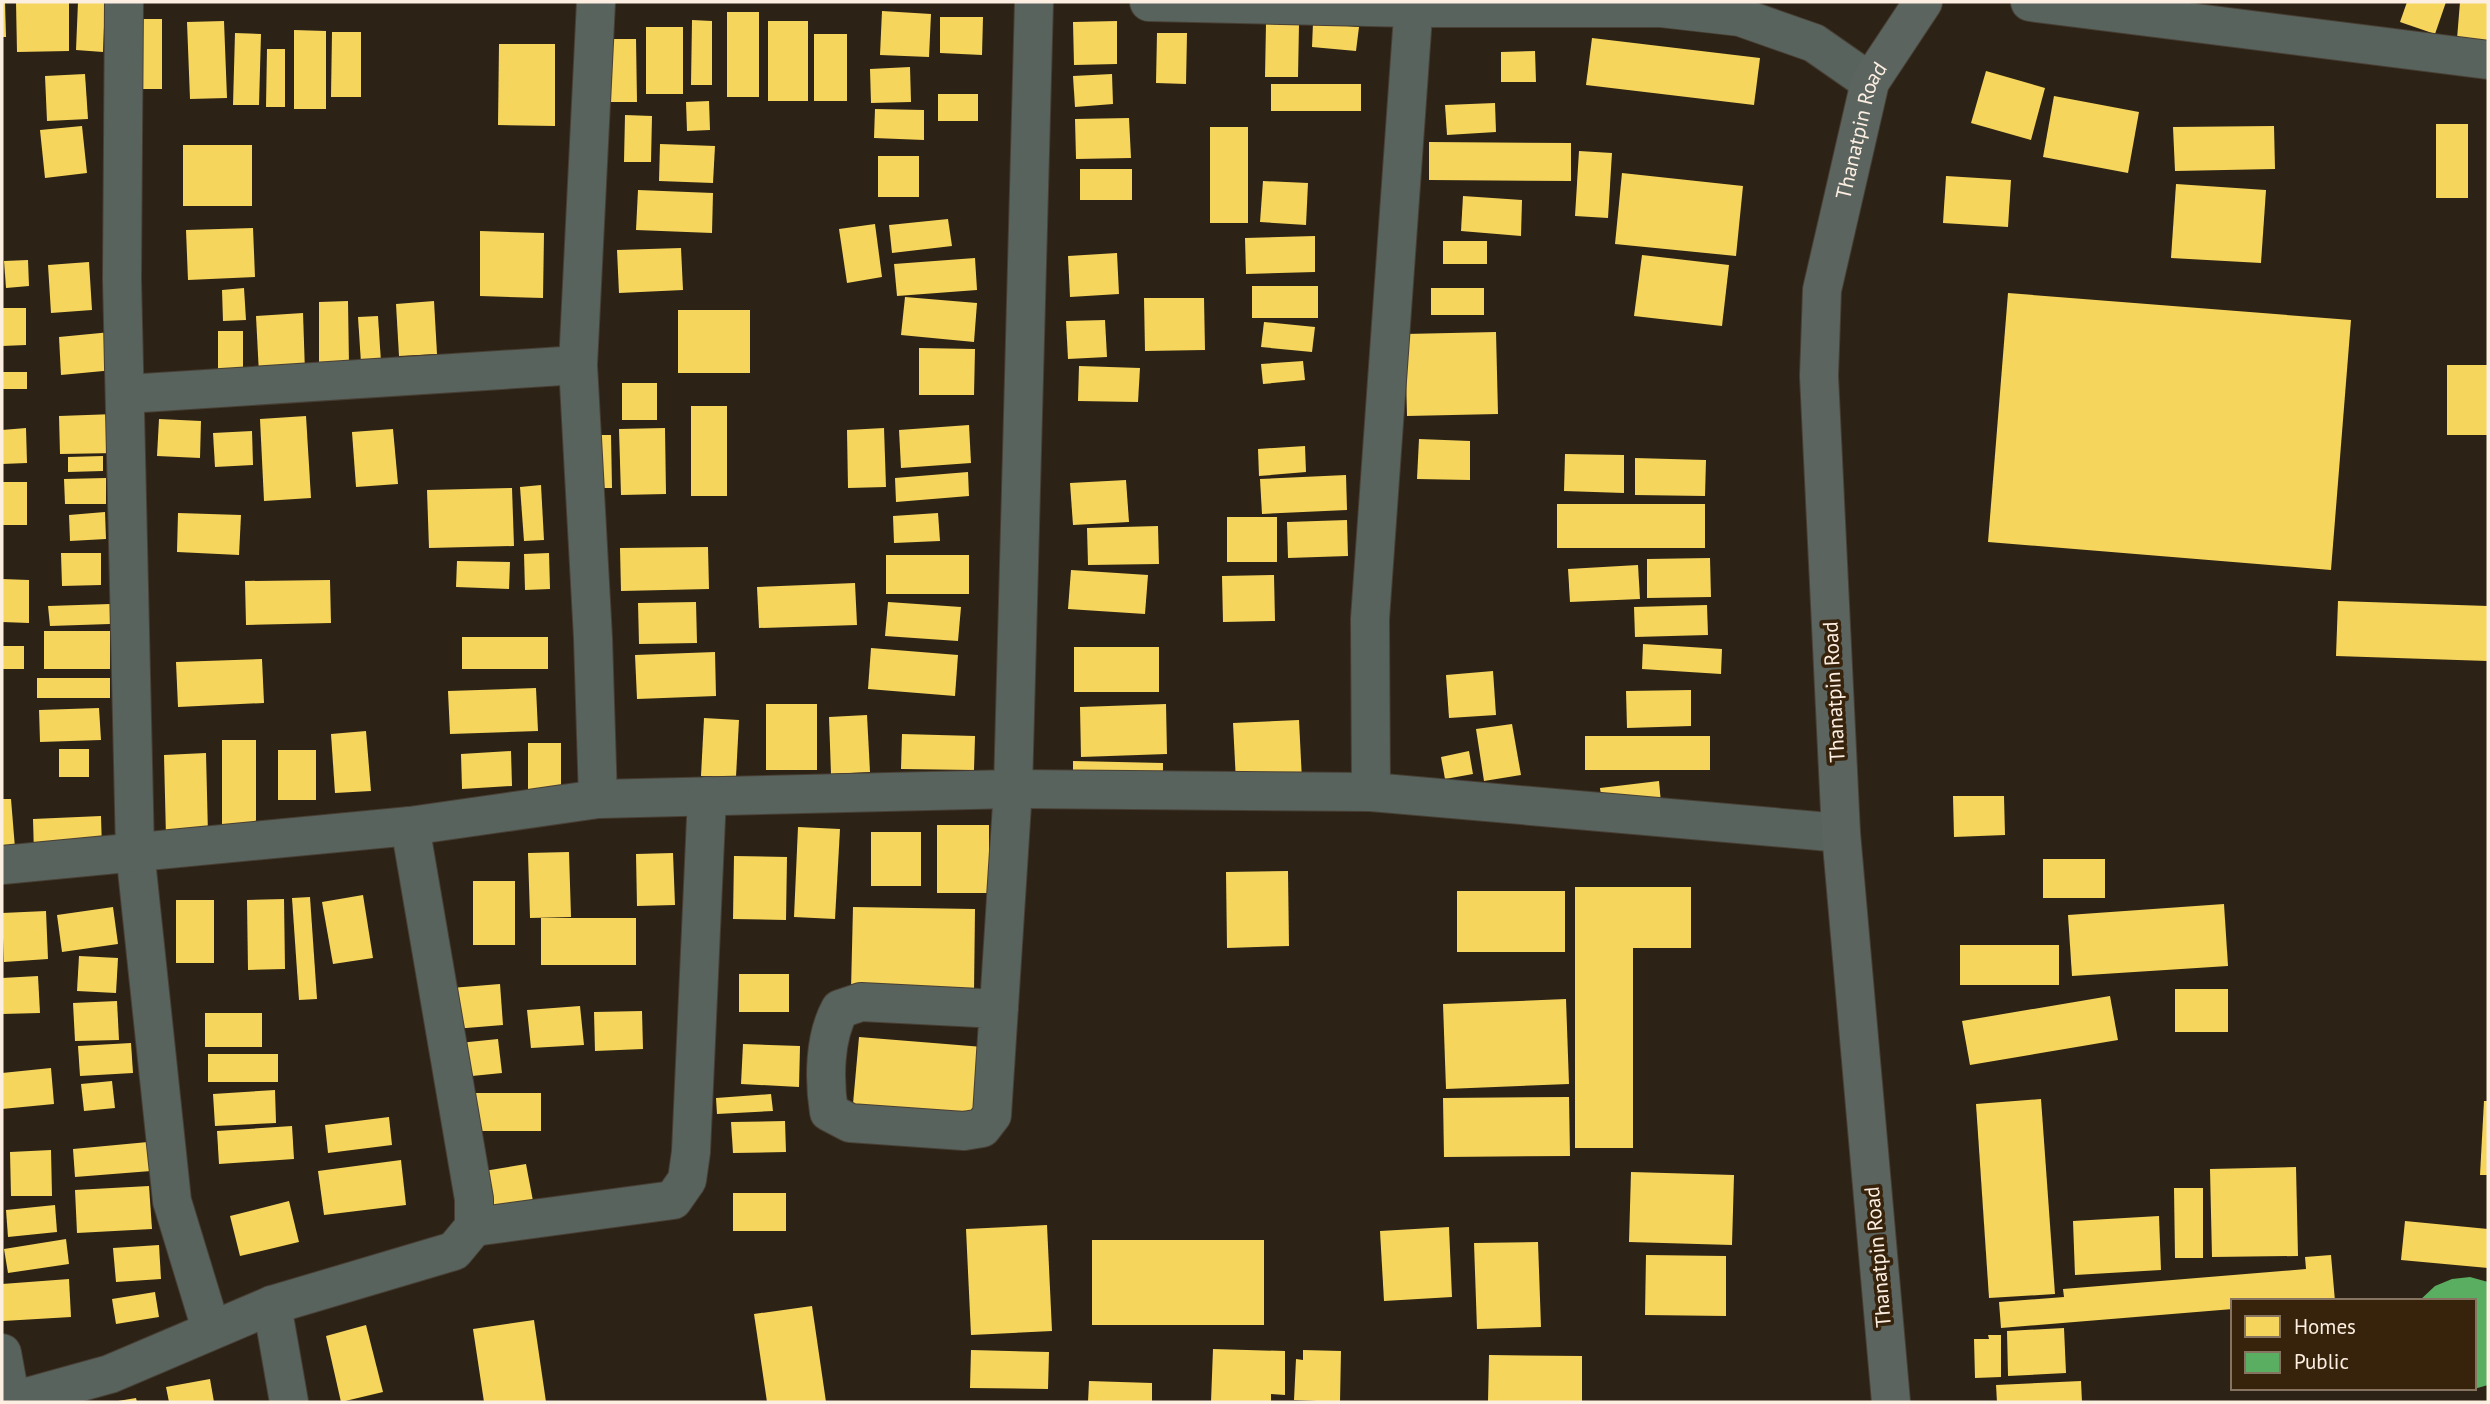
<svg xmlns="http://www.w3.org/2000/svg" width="2490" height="1404" viewBox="0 0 2490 1404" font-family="'PT Sans',sans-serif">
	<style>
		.homes { fill: #f6d55c }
		.public { fill: #5aae61 }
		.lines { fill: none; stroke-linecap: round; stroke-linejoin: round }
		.street-casing { stroke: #483f34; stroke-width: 40 }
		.secondary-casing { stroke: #483f34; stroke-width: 40 }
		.street { stroke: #58635e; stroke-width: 38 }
		.secondary { stroke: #5b645e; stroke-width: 38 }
		.labels { text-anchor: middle; stroke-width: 7; stroke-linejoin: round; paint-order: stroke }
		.street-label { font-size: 21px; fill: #fceee1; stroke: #37230c }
	</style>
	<rect width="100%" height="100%" fill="#2d2216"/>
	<g class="homes">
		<path d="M2,2H5L6,37H2Z"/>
		<path d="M16,2H69V51L17,52Z"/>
		<path d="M78,2H105L103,52L76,50Z"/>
		<path d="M2407,2H2446L2435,34L2400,22Z"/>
		<path d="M2460,2H2488V42L2457,39Z"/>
		<path d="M882,11L931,14L929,57L880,55Z"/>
		<rect x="727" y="12" width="32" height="85"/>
		<path d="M940,17H983L982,55L940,53Z"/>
		<rect x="133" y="19" width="29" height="70"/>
		<path d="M692,20L712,21V85H691Z"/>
		<path d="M224,21L227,98L190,99L187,22Z"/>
		<rect x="768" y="21" width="40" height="80"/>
		<path d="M1117,21V64L1074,65L1073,22Z"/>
		<path d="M1266,23L1299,24L1298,77H1265Z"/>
		<path d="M1313,23L1359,27L1356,51L1312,47Z"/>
		<rect x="646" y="27" width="37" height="67"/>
		<path d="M294,30L326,31V109H294Z"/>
		<path d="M332,32H361V97H331Z"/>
		<path d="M235,33L261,34L259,105H233Z"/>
		<path d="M1157,33H1187L1186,84L1156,83Z"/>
		<rect x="814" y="34" width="33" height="67"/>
		<path d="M1592,38L1760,58L1754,105L1586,85Z"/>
		<path d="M605,39H636L637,102H606Z"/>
		<path d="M499,44H555V126L498,125Z"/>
		<path d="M267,49H285V107H266Z"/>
		<path d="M1535,51L1536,82H1501V52Z"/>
		<path d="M910,67L911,102L871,103L870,69Z"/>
		<path d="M1986,71L2045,88L2031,140L1971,123Z"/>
		<path d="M85,74L88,119L47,121L45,76Z"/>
		<path d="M1112,74L1113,104L1075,107L1073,76Z"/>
		<rect x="1271" y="84" width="90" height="27"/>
		<rect x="938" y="94" width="40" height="27"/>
		<path d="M2054,96L2139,112L2128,173L2043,157Z"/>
		<path d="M709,101L710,130L687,131L686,102Z"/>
		<path d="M1495,103L1496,132L1447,135L1445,105Z"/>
		<path d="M875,109L924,110V140L874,138Z"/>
		<path d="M625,115L652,116L651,162H624Z"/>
		<path d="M1129,118L1131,158L1076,159L1075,119Z"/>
		<rect x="2436" y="124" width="32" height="74"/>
		<path d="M82,126L87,173L45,178L40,130Z"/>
		<path d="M2274,126L2275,169L2175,171L2173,127Z"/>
		<rect x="1210" y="127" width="38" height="96"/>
		<path d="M1429,142L1571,143V181L1429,180Z"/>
		<path d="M660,144L715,146L713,183L659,181Z"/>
		<rect x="183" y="145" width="69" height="61"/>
		<path d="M1579,151L1612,153L1608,218L1575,216Z"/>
		<rect x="878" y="156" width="41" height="41"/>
		<rect x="1080" y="169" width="52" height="31"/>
		<path d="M1622,173L1743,186L1736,256L1615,244Z"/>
		<path d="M1946,176L2011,180L2008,227L1943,223Z"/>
		<path d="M1263,181L1308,183L1306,225L1260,222Z"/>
		<path d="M2176,184L2266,190L2261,263L2171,258Z"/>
		<path d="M638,190L713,193L712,233L636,230Z"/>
		<path d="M1463,196L1522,200L1521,236L1461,231Z"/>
		<path d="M948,219L952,246L892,253L889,225Z"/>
		<path d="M875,224L882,277L847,283L839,229Z"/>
		<path d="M253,228L255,277L188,280L186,230Z"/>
		<path d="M480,231L544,233L543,298L480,296Z"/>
		<path d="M1315,236V272L1246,274L1245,238Z"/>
		<rect x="1443" y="241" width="44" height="23"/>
		<path d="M681,248L683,290L619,293L617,250Z"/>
		<path d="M1117,253L1119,294L1070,297L1068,256Z"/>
		<path d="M1642,255L1729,265L1722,326L1634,316Z"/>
		<path d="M975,258L977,290L897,296L894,264Z"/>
		<path d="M28,260L29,286L6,288L4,261Z"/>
		<path d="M89,262L92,310L51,313L48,265Z"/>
		<rect x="1252" y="286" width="66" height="32"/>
		<path d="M244,288L246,320L223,321L222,290Z"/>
		<rect x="1431" y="288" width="53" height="27"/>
		<path d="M2008,293L2351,320L2331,570L1988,542Z"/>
		<path d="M905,297L977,303L974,342L901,335Z"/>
		<path d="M1144,298H1204L1205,350L1145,351Z"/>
		<path d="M348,301L349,366L319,367V302Z"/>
		<path d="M434,301L437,354L399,356L396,304Z"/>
		<path d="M2,308H26V345L2,346Z"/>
		<rect x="678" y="310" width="72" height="63"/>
		<path d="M303,313L305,372L259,374L256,316Z"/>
		<path d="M378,316L381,362L361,363L358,317Z"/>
		<path d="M1105,320L1107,357L1068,359L1066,321Z"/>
		<path d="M1264,322L1315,327L1312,352L1261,347Z"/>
		<rect x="218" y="331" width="25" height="41"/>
		<path d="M111,332L114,370L61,375L59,337Z"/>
		<path d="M1496,332L1498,414L1407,416L1405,334Z"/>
		<path d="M919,348L975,349L974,395H919Z"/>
		<path d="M1303,361L1305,380L1263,384L1261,364Z"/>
		<rect x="2447" y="365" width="41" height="70"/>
		<path d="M1079,366L1140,368L1138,402L1078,401Z"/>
		<rect x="3" y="372" width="24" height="17"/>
		<rect x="622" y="383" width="35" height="37"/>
		<rect x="691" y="406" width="36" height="90"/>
		<path d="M115,414L117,453L60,454L59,416Z"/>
		<path d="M306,416L311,498L264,501L260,419Z"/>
		<path d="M159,419L201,421L200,458L157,456Z"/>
		<path d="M969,425L971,463L901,468L899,430Z"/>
		<path d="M26,428L27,463L2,464V430Z"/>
		<path d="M665,428L666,494L621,495L619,429Z"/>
		<path d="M884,428L886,487L848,488L847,430Z"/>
		<path d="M393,429L398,484L356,487L352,432Z"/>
		<path d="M252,431L253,465L215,467L213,433Z"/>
		<path d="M594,435H611L612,488H595Z"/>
		<path d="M1419,439L1470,441V480L1417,479Z"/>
		<path d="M1305,446L1306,472L1259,476L1258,449Z"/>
		<path d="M1565,454L1624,455V493L1564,491Z"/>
		<path d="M103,456V471L68,472V457Z"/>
		<path d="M1635,458L1706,460L1705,496L1635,495Z"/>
		<path d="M968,472L969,496L896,502L895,478Z"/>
		<path d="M1346,475L1347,510L1262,514L1260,479Z"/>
		<path d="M106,478V504H65L64,479Z"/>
		<path d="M1126,480L1129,522L1073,525L1070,483Z"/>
		<rect x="2" y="482" width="25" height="43"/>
		<path d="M541,485L544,540L524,541L520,487Z"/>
		<path d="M512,488L514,546L429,548L427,490Z"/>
		<rect x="1557" y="504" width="148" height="44"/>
		<path d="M105,512L106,539L70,541L69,515Z"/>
		<path d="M178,513L241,515L239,555L177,552Z"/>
		<path d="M938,513L940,541L894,543L893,516Z"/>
		<rect x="1227" y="517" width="50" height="45"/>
		<path d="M1347,520L1348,556L1288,558L1287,522Z"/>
		<path d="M1158,526L1159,564L1088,565L1087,528Z"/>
		<path d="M708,547L709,589L621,591L620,548Z"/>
		<path d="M61,553H101V585L62,586Z"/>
		<path d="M549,553L550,589L525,590L524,554Z"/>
		<rect x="886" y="555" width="83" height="39"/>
		<path d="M1710,558L1711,597L1647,598V559Z"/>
		<path d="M457,561L510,562L509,589L456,587Z"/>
		<path d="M1638,565L1640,599L1570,602L1568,569Z"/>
		<path d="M1071,570L1148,575L1145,614L1068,609Z"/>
		<path d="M1274,575L1275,621L1223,622L1222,576Z"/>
		<path d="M2,579L29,580V623L2,622Z"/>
		<path d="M330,580L331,623L246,625L245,581Z"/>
		<path d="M855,583L857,625L759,628L757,587Z"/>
		<path d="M2338,601L2488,606V661L2336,656Z"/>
		<path d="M696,602L697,643L639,644L638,603Z"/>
		<path d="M888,602L961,607L958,641L885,636Z"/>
		<path d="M110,604V624L50,626L48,606Z"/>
		<path d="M1707,605L1708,635L1635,637L1634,607Z"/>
		<rect x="44" y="631" width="66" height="38"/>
		<rect x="462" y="637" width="86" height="32"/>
		<path d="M1643,644L1722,649L1721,674L1642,669Z"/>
		<rect x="2" y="646" width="22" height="23"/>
		<rect x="1074" y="647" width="85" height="45"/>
		<path d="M871,648L958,655L955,696L868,689Z"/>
		<path d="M715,652L716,696L637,699L635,655Z"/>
		<path d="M262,659L264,703L178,707L176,662Z"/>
		<path d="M1493,671L1496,715L1449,718L1446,675Z"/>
		<rect x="37" y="678" width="73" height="20"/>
		<path d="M536,688L538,731L450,734L448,691Z"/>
		<path d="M1691,690V726L1627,728L1626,691Z"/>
		<rect x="766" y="704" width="51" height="66"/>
		<path d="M1166,704L1167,754L1081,757L1080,707Z"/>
		<path d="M99,708L101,740L40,742L39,710Z"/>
		<path d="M867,715L870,772L831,774L829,717Z"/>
		<path d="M704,718L739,720L736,777L701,776Z"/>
		<path d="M1299,720L1302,780L1236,782L1233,723Z"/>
		<path d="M1512,724L1521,775L1484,781L1476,729Z"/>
		<path d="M366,731L371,791L335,793L331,734Z"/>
		<path d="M902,734L975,736L974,770L901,769Z"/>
		<rect x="1585" y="736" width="125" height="34"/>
		<rect x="222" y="740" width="34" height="84"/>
		<rect x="528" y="743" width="33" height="56"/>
		<rect x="59" y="749" width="30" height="28"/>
		<rect x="278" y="750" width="38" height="50"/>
		<path d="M511,751L512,786L462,789L461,754Z"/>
		<path d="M1469,751L1473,774L1445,779L1441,757Z"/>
		<path d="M206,753L208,835L166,837L164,755Z"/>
		<path d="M1073,761L1163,763V780L1073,777Z"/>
		<path d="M1659,781L1661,803L1603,810L1600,788Z"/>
		<path d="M1953,796H2004L2005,835L1954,837Z"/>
		<path d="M2,799H11L15,848H2Z"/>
		<path d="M101,816L102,849L34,853L33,819Z"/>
		<rect x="937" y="825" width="52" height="68"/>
		<path d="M798,827L840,829L835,919L794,917Z"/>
		<rect x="871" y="832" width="50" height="54"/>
		<path d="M569,852L571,917L530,918L528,853Z"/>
		<path d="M673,853L675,905L637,906L636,854Z"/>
		<path d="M734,856L787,857L786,920L733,919Z"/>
		<rect x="2043" y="859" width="62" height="39"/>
		<path d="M1288,871L1289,946L1227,948L1226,872Z"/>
		<rect x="473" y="881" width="42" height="64"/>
		<path d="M1575,887H1691V948H1633V1148H1575Z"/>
		<rect x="1457" y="891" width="108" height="61"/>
		<path d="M363,895L373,958L333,964L322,902Z"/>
		<path d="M310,897L317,999L299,1000L292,898Z"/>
		<path d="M284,899L285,969L248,970L247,900Z"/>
		<rect x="176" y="900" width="38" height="63"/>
		<path d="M2224,904L2228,966L2072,976L2068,915Z"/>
		<path d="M113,907L118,944L62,952L57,915Z"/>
		<path d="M853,907L975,909L974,992L851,990Z"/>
		<path d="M46,911L48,959L4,962L2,913Z"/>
		<rect x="541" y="918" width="95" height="47"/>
		<rect x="1960" y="945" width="99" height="40"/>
		<path d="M79,956L118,958L116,993L77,991Z"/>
		<rect x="739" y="974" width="50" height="38"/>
		<path d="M38,976L40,1013L2,1014V978Z"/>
		<path d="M500,984L503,1025L454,1029L451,988Z"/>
		<rect x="2175" y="989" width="53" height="43"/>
		<path d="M2110,996L2118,1040L1970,1065L1962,1021Z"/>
		<path d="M1566,999L1569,1084L1446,1089L1443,1004Z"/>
		<path d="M117,1001L119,1040L75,1041L73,1003Z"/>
		<path d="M580,1006L584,1045L531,1048L527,1010Z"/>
		<path d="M642,1011L643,1049L595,1051L594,1012Z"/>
		<rect x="205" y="1013" width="57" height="34"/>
		<path d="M859,1037L983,1047L977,1126L852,1115Z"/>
		<path d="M498,1039L502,1073L462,1077L459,1043Z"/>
		<path d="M131,1043L133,1073L80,1076L78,1046Z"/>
		<path d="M743,1044L800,1046L799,1087L741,1084Z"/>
		<rect x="208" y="1054" width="70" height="28"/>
		<path d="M51,1068L54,1104L2,1109V1073Z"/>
		<path d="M112,1081L115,1108L84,1111L81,1084Z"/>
		<path d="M275,1090L276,1123L215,1126L213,1094Z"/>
		<rect x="476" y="1093" width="65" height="38"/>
		<path d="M771,1094L773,1111L717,1114L716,1098Z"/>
		<path d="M1569,1097L1570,1156L1444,1157L1443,1098Z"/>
		<path d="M2041,1099L2055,1294L1989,1298L1976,1104Z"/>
		<path d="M2484,1101H2488V1175H2480Z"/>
		<path d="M389,1117L392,1145L328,1153L325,1125Z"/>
		<path d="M785,1121L786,1152L733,1153L731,1122Z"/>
		<path d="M292,1126L294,1159L219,1164L217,1131Z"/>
		<path d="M148,1142L151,1171L75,1177L73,1149Z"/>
		<path d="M51,1150L52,1196H11L10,1152Z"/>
		<path d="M401,1160L406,1205L324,1215L318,1171Z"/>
		<path d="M526,1164L533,1201L485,1209L478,1172Z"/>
		<path d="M2296,1167L2298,1256L2212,1257L2210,1169Z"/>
		<path d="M1631,1172L1734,1175L1732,1245L1629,1242Z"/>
		<path d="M149,1186L152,1229L77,1233L75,1190Z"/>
		<path d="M2174,1188H2203V1258H2175Z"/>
		<rect x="733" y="1193" width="53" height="38"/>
		<path d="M289,1201L299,1242L240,1256L230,1216Z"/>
		<path d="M55,1205L57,1232L8,1237L6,1210Z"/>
		<path d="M2159,1216L2161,1270L2075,1275L2073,1221Z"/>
		<path d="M2405,1221L2488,1229V1268L2401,1260Z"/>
		<path d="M1047,1225L1052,1331L971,1335L966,1229Z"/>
		<path d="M1449,1227L1452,1297L1384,1301L1380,1231Z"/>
		<path d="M66,1239L69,1264L8,1273L4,1249Z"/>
		<rect x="1092" y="1240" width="172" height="85"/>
		<path d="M1538,1242L1541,1327L1477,1329L1474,1243Z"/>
		<path d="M159,1245L161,1279L116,1282L113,1248Z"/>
		<path d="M1646,1255L1726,1256V1316L1645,1315Z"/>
		<path d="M2331,1255L2335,1301H2233V1309L2001,1328L1999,1302L2064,1297L2063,1289L2306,1269L2305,1257Z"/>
		<path d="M69,1279L71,1317L3,1321L2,1284Z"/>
		<path d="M155,1292L159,1317L116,1324L112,1299Z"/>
		<path d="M812,1306L826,1402H767L754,1314Z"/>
		<path d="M534,1320L546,1402H484L473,1329Z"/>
		<path d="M366,1325L383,1392L341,1402L326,1336Z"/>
		<path d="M2064,1328L2066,1373L2008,1376L2007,1331Z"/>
		<path d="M1988,1335H2001V1377L1975,1378L1974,1339H1989Z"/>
		<path d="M1213,1349L1285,1351V1395L1271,1394V1402H1211Z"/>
		<path d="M971,1350L1049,1352L1048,1389L970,1388Z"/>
		<path d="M1303,1350L1341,1351L1340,1402L1294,1400L1296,1359L1303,1360Z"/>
		<path d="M1489,1355L1582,1356V1402H1488Z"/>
		<path d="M210,1379L214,1402H169L166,1387Z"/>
		<path d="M1089,1381L1152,1383V1402H1088Z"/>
		<path d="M2081,1381L2082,1402H1997L1996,1385Z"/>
		<path d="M136,1398L137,1402H118V1401Z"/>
	</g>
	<path class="public" d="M2470,1277L2488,1282V1385L2474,1389V1301H2419L2435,1286L2452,1279Z"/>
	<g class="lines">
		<g class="street-casing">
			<g id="street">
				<path d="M124,2L122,279L135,851L172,1201L211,1329"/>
				<path d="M596,2L578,365L593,638L598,799"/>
				<path d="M1149,2L1413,8H1661L1740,17L1814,43L1870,82"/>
				<path d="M2030,2L2488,60"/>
				<path d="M127,394L578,365"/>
				<path d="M1371,792L1370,619L1414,2"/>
				<path d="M2,865L410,826L598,799L1013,789L1371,792L1841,833"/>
				<path d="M999,1009L861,1002L840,1009C824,1038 824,1080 829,1112L850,1123L964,1131L982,1128L992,1115L1013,789L1034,2"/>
				<path d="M474,1227L673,1200L687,1180L691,1152L707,796"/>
				<path d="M272,1305L289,1402"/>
				<path d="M2,1353L11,1402"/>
				<path d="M9,1402L110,1374L272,1305L454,1251L474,1227V1199L410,826"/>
			</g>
		</g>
		<g class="secondary-casing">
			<g id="secondary">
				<path id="s1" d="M1891,1402L1841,833L1819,376L1822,290L1870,82L1923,2"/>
			</g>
		</g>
		<use href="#street" class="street"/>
		<use href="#secondary" class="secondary"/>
	</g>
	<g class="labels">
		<g class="street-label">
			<text dy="7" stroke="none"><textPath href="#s1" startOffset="1279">Thanatpin Road</textPath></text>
			<text transform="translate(1834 692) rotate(-93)" y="7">Thanatpin Road</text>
			<text transform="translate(1878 1257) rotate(-95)" y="7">Thanatpin Road</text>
		</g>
	</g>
	<rect width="2490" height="1404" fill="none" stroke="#fceee1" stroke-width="7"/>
	<rect x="2231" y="1299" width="245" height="91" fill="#37230c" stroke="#867461" stroke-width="2"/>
	<rect x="2245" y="1316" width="35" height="21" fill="#f6d55c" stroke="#867461" stroke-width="2"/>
	<text x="2294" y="1334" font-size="21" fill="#fceee1">Homes</text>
	<rect x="2245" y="1352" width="35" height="21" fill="#5aae61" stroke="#867461" stroke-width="2"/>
	<text x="2294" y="1369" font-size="21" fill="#fceee1">Public</text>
</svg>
